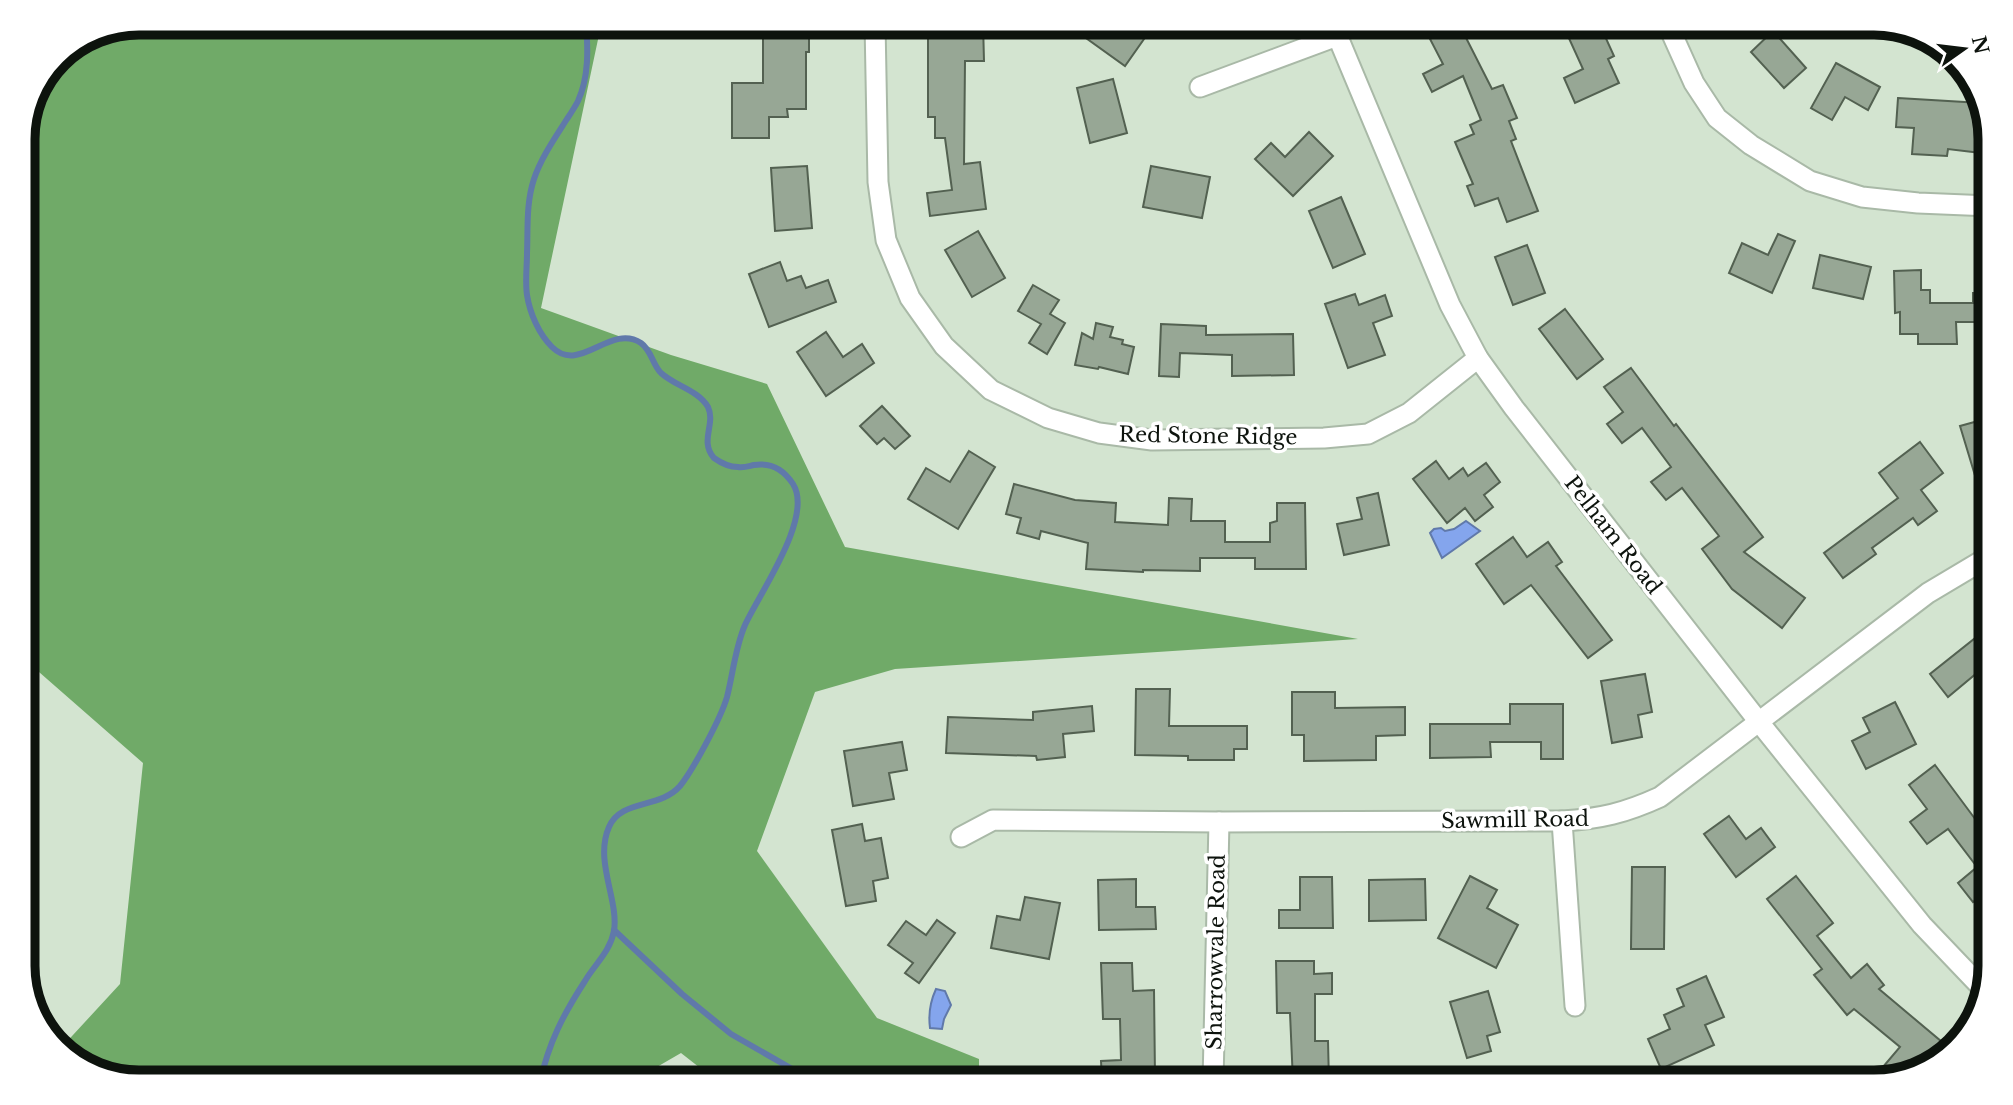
<svg xmlns="http://www.w3.org/2000/svg" width="2013" height="1105" viewBox="0 0 2013 1105" font-family="'Libre Baskerville',serif">
	<style>
		.forest { fill: #70aa68 }
		.water { fill: #84a5ed; stroke: #6079aa; stroke-width: 2 }
		.lines { fill: none; stroke-linecap: round; stroke-linejoin: round }
		.stream { stroke: #6079aa; stroke-width: 6 }
		.building { fill: #97a795; stroke: #536151; stroke-width: 2 }
		.minor-casing { stroke: #a9b9a7; stroke-width: 23 }
		.minor { stroke: #fff; stroke-width: 19 }
		.labels { text-anchor: middle; stroke-width: 7; stroke-linejoin: round; paint-order: stroke }
		.street-label { font-size: 21px; fill: #0d130d; stroke: #fff }
		.rim { fill: none; stroke: #0d130d; stroke-width: 9 }
	</style>
	<rect width="100%" height="100%" fill="#d3e4d0"/>
	<path class="forest" d="M139,23H598L600,30L541,308L671,355L767,384L845,547L1358,639L895,669L815,692L757,851L877,1018L979,1059V1082H718L681,1053L631,1082H139L81,1067L61,1048L120,984L143,763L23,658V131L57,56Z"/>
	<g class="water">
		<path d="M1466,521L1480,531L1442,558L1430,533L1434,529L1441,528L1445,531L1454,529Z"/>
		<path d="M936,989L945,991L951,1005L944,1019L942,1029L930,1028C928,1013 930,1002 936,989Z"/>
	</g>
	<g class="lines">
		<g class="stream">
			<path d="M614,930L682,994L731,1034L815,1082"/>
			<path d="M540,1082C549,1042 563,1015 585,981C595,964 610,952 614,931C619,900 594,861 609,827C621,799 660,809 680,786C693,770 721,718 727,697C733,674 735,648 745,625C759,594 814,517 793,484C784,470 772,462 754,465C749,466 744,468 738,467C729,467 721,463 714,458C699,441 716,424 708,407C698,390 675,386 661,373C652,364 652,351 641,343C610,323 580,375 552,347C539,334 530,314 527,295C525,282 527,267 527,253C528,228 526,203 534,179C541,158 555,138 567,119C571,113 575,107 578,101C589,77 588,49 586,23"/>
		</g>
	</g>
	<g class="building">
		<path d="M763,23H809V52H806V109H787L788,117H769V138H732V83H763Z"/>
		<path d="M956,23H983L984,61H965L964,164L980,162L986,209L930,216L927,193L952,190L945,138H935V117H928V29H956Z"/>
		<path d="M1065,23H1121L1144,39L1125,66Z"/>
		<path d="M1562,23H1599L1614,56L1608,59L1619,83L1575,103L1564,78L1583,69Z"/>
		<path d="M1459,24L1492,89L1503,85L1517,118L1509,121L1516,139L1511,141L1538,211L1507,222L1498,198L1475,206L1467,186L1473,184L1455,142L1474,134L1470,125L1481,120L1463,76L1432,92L1423,74L1443,64L1430,39Z"/>
		<path d="M1773,31L1806,68L1784,88L1751,52Z"/>
		<path d="M1836,63L1880,87L1868,110L1845,97L1832,120L1811,108Z"/>
		<path d="M1113,79L1127,133L1090,143L1077,88Z"/>
		<path d="M1898,98L1981,103L1990,131V154L1948,149L1947,156L1912,154L1914,128L1896,127Z"/>
		<path d="M1309,132L1333,156L1293,196L1255,159L1271,143L1285,157Z"/>
		<path d="M807,166L812,228L775,231L771,168Z"/>
		<path d="M1151,166L1210,177L1202,218L1143,207Z"/>
		<path d="M1341,197L1365,254L1333,268L1309,211Z"/>
		<path d="M978,231L1005,278L972,297L945,250Z"/>
		<path d="M1778,234L1795,241L1772,293L1729,273L1742,243L1768,255Z"/>
		<path d="M1527,245L1545,293L1513,305L1495,257Z"/>
		<path d="M1820,255L1871,267L1863,299L1813,288Z"/>
		<path d="M780,262L787,281L801,276L806,288L828,280L836,302L769,327L749,274Z"/>
		<path d="M1921,270V290H1930V303H1973V293H1990V322H1956L1957,344H1918V334H1900V312L1895,313L1894,271Z"/>
		<path d="M1033,285L1059,300L1050,314L1065,323L1047,354L1029,343L1041,324L1018,311Z"/>
		<path d="M1355,294L1359,305L1385,295L1392,316L1373,323L1385,355L1348,368L1325,304Z"/>
		<path d="M1565,309L1603,359L1577,379L1539,329Z"/>
		<path d="M1096,323L1113,327L1110,337L1123,340L1122,344L1134,347L1128,374L1099,367L1098,369L1075,365L1082,333L1093,339Z"/>
		<path d="M1161,324L1206,326V335L1293,334L1294,375L1232,376V355L1180,353L1179,377L1159,376Z"/>
		<path d="M826,332L843,357L862,344L874,363L826,396L797,352Z"/>
		<path d="M1631,368L1674,426L1676,424L1763,537L1744,552L1805,598L1782,628L1732,589L1702,549L1719,536L1682,488L1666,500L1651,482L1671,467L1642,428L1622,443L1607,424L1623,412L1604,387Z"/>
		<path d="M882,406L910,436L895,449L884,438L877,444L860,426Z"/>
		<path d="M1978,421L1984,441L1990,439V475L1981,478V481L1977,482L1960,426Z"/>
		<path d="M1920,442L1943,473L1921,490L1937,511L1918,525L1913,518L1872,548L1876,554L1843,578L1824,553L1898,498L1879,473Z"/>
		<path d="M969,451L995,467L958,529L908,499L926,468L950,482Z"/>
		<path d="M1436,461L1449,479L1463,468L1468,476L1486,463L1500,482L1484,495L1493,507L1475,521L1465,508L1447,523L1413,479Z"/>
		<path d="M1014,484L1075,500L1116,503L1115,522L1168,525L1169,498L1192,499L1191,521H1225V542H1270V523L1277,521V503H1305L1306,569H1255V558H1200V571L1143,570V572L1086,569L1088,543L1041,531L1039,539L1017,533L1021,518L1006,514Z"/>
		<path d="M1378,493L1389,545L1344,555L1337,524L1362,519L1357,498Z"/>
		<path d="M1513,537L1527,557L1548,542L1562,562L1556,566L1612,640L1588,658L1531,585L1504,604L1476,564Z"/>
		<path d="M1974,639L1990,659V662L1948,697L1930,674Z"/>
		<path d="M1645,674L1652,712L1638,715L1642,737L1612,743L1601,681Z"/>
		<path d="M1136,689H1170L1169,726H1247V749H1234V760H1188V756L1135,755Z"/>
		<path d="M1292,692H1335V708L1405,707V735L1376,736V760L1304,761V735H1292Z"/>
		<path d="M1895,702L1916,744L1866,769L1852,741L1870,732L1863,718Z"/>
		<path d="M1510,704H1563V759H1541V742H1490L1491,757L1430,758V724H1510Z"/>
		<path d="M1092,706L1094,731L1063,734L1065,757L1037,760L1036,756L946,753L948,717L1033,720V712Z"/>
		<path d="M902,742L907,770L889,773L894,799L853,806L844,751Z"/>
		<path d="M1935,765L1990,839V889L1973,902L1958,883L1977,867L1948,829L1927,844L1910,822L1927,809L1909,785Z"/>
		<path d="M1729,816L1746,839L1761,828L1775,847L1736,877L1704,834Z"/>
		<path d="M862,824L865,841L881,838L888,878L873,881L876,901L846,906L832,830Z"/>
		<path d="M1632,867H1665L1664,949H1631Z"/>
		<path d="M1470,876L1497,890L1487,908L1518,925L1496,968L1438,938Z"/>
		<path d="M1796,876L1833,923L1817,936L1851,978L1867,964L1884,985L1879,989L1942,1042L1918,1071L1895,1077L1883,1067L1900,1047L1854,1009L1847,1015L1814,975L1822,969L1767,899Z"/>
		<path d="M1300,877H1332L1333,928H1279V910H1300Z"/>
		<path d="M1136,879V907H1155L1156,929L1099,930L1098,880Z"/>
		<path d="M1425,879L1426,920L1369,921V880Z"/>
		<path d="M1025,897L1060,903L1049,959L991,948L997,916L1020,920Z"/>
		<path d="M937,920L955,933L919,983L905,973L913,963L888,945L906,921L926,935Z"/>
		<path d="M1276,961H1314V974L1332,973V994H1315V1041H1328L1329,1082H1293L1290,1013H1277Z"/>
		<path d="M1101,963H1132L1133,991L1154,990L1155,1077L1144,1078V1082L1102,1080L1101,1061L1121,1060L1120,1019H1103Z"/>
		<path d="M1706,976L1724,1017L1705,1025L1714,1045L1661,1069L1648,1039L1670,1029L1664,1015L1684,1006L1677,989Z"/>
		<path d="M1488,991L1500,1032L1487,1036L1491,1051L1467,1058L1450,1002Z"/>
	</g>
	<g class="lines">
		<g class="minor-casing">
			<g id="minor">
				<path d="M875,23L878,182L886,240L910,298L944,346L991,390L1048,418L1099,433L1152,440L1324,438L1368,434L1409,413L1478,358"/>
				<path d="M1332,23L1450,305L1478,358L1514,408L1759,722L1922,925L1984,990"/>
				<path d="M1667,23L1694,83L1717,118L1751,145L1810,181L1862,197L1918,203L1990,206"/>
				<path d="M1200,87L1337,36"/>
				<path d="M1562,821L1575,1006"/>
				<path d="M961,837L993,820L1219,822L1562,821C1600,819 1625,813 1660,797L1928,593L1990,556"/>
				<path d="M1213,1082L1219,822"/>
			</g>
		</g>
		<use href="#minor" class="minor"/>
	</g>
	<g class="labels">
		<g class="street-label">
			<text transform="translate(1208 436) rotate(1)" y="7">Red Stone Ridge</text>
			<text transform="translate(1613 535) rotate(52)" y="7">Pelham Road</text>
			<text transform="translate(1515 820) rotate(-1)" y="7">Sawmill Road</text>
			<text transform="translate(1216 952) rotate(-89)" y="7">Sharrowvale Road</text>
		</g>
	</g>
	<path d="M0 0H2013V1105H0ZM139 35H1874A104 104 0 0 1 1978 139V966A104 104 0 0 1 1874 1070H139A104 104 0 0 1 35 966V139A104 104 0 0 1 139 35Z" fill="#fff" fill-rule="evenodd"/>
	<path class="rim" d="M139 35H1874A104 104 0 0 1 1978 139V966A104 104 0 0 1 1874 1070H139A104 104 0 0 1 35 966V139A104 104 0 0 1 139 35Z"/>
	<g transform="translate(1964 49) rotate(76)" stroke="#ffffff" stroke-width="5" paint-order="stroke">
	<path d="M0-5L12 26L0 18L-12 26Z" fill="#0d130d"/>
	<text y="-10" font-size="19" font-weight="bold" text-anchor="middle" fill="#0d130d">N</text>
	</g>
</svg>
